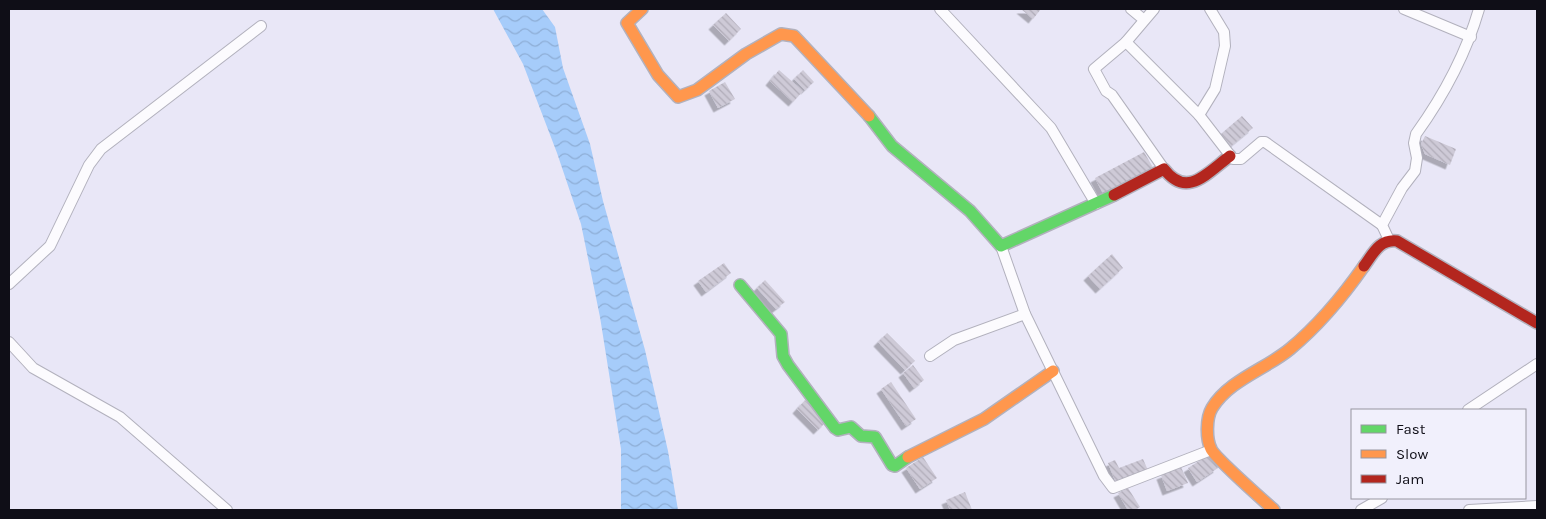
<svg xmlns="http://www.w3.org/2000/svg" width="1546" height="519" viewBox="0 0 1546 519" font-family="Karla,sans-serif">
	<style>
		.water { fill: url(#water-waves) }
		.building { fill: url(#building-back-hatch); filter: url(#shadow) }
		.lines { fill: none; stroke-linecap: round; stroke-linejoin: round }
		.street-casing { stroke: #b2b1bd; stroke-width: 12 }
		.fast-casing { stroke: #b2b1bd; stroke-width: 14 }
		.slow-casing { stroke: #b2b1bd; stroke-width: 14 }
		.jam-casing { stroke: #b2b1bd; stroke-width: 14 }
		.street { stroke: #fcfbfe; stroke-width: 10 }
		.fast { stroke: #63d668; stroke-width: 11 }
		.slow { stroke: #ff974d; stroke-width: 11 }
		.jam { stroke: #b3261e; stroke-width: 11 }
	</style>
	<defs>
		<pattern id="water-waves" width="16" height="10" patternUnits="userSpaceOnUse" patternTransform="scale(1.25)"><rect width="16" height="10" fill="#a6ccfa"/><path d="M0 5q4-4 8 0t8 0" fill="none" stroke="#8eaed6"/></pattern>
		<pattern id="building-back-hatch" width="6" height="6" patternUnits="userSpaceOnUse" patternTransform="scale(1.25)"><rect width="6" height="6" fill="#cecad7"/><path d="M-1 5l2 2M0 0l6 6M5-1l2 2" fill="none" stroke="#b0acb8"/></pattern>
		<filter id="shadow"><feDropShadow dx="-4.5" dy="4.5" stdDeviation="0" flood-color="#0004"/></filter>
	</defs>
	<rect width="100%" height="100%" fill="#e9e7f7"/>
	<path class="water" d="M493,9H542L555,27L563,68L590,144L603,201L645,350L668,451L678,510H621V449L600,317L581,224L557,153L523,64Z"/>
	<g class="building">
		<path d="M1021,9H1041L1033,19Z"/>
		<path d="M726,13L741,29L729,41L713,25Z"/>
		<path d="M779,70L803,91L793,102L770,81Z"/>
		<path d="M803,70L814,82L805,90L794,79Z"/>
		<path d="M725,82L735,99L718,108L709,91Z"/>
		<path d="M1242,116L1253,128L1231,146L1221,134Z"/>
		<path d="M1425,136L1456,149L1450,165L1425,154L1421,144Z"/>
		<path d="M1144,152L1155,171L1105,197L1095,178Z"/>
		<path d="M1112,254L1123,268L1100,289L1088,276Z"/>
		<path d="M724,263L731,273L706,292L698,281Z"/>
		<path d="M765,280L785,302L776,309L757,288Z"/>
		<path d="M887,333L915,361L905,370L878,342Z"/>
		<path d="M913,365L924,380L914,388L903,373Z"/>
		<path d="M891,382L916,419L906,426L881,389Z"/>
		<path d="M805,400L826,422L818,430L797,409Z"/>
		<path d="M1210,454L1218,468L1197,482L1188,468Z"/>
		<path d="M923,457L937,478L920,489L906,468Z"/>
		<path d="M1143,459L1150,475L1118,488L1108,463L1115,460L1119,468Z"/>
		<path d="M1181,467L1188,483L1167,491L1161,475Z"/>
		<path d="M1128,488L1140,507L1135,510H1128L1118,493Z"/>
		<path d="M965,492L972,510H950L946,500Z"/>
	</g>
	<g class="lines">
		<g class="street-casing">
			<g id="street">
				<path d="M940,9L1051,128L1096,204"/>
				<path d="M1131,9L1143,19"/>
				<path d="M1154,9L1126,42L1094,69L1106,91L1112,95L1164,169"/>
				<path d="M1404,9L1471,37"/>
				<path d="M1126,42L1199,115L1233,159H1241L1261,142H1265L1382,225"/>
				<path d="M1199,115L1215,89L1225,46L1224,32L1210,9"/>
				<path d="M1389,240L1382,225L1402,188L1415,171L1417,158L1414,143L1416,134C1444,95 1466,54 1479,9"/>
				<path d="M1001,246L1025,314L1104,476L1113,488L1211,450"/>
				<path d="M9,284L50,246L89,165L101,149L261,26"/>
				<path d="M9,342L33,368L120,417L227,510"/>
				<path d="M930,356L954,340L1025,314"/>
				<path d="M1468,410L1537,364"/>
				<path d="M1361,510L1382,498"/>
				<path d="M1469,510L1537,506"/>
			</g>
		</g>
		<g class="fast-casing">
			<g id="fast">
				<path d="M869,116L892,146L970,211L1001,246L1114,195"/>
				<path d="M740,285L781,334L783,356L788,365L835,428L838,430L851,427L861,436L875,437L892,465L895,466L908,457"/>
			</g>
		</g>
		<g class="slow-casing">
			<g id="slow">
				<path d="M642,9L627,23L658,75L678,97L697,90L746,54L781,34L794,36L869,116"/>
				<path d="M908,457L984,419L1053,371"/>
				<path d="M1274,510C1263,500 1215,458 1211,449C1206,439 1206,418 1212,408C1229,380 1266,369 1290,349C1319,325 1343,296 1364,266"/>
			</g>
		</g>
		<g class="jam-casing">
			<g id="jam">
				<path d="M1114,195L1164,169C1187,199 1207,173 1230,156"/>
				<path d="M1364,266C1373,254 1379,239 1397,241L1537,323"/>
			</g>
		</g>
		<use href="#street" class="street"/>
		<use href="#fast" class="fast"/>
		<use href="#slow" class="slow"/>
		<use href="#jam" class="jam"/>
	</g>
	<rect width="1546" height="519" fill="none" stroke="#0f0e17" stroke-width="20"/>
	<rect x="1351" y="409" width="175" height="90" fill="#f1f0fc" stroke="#9796a0"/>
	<rect x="1361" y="425" width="25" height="8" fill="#63d668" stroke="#9796a0"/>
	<text x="1396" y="434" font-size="15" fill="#0f0e17">Fast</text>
	<rect x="1361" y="450" width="25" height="8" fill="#ff974d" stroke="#9796a0"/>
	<text x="1396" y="459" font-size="15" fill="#0f0e17">Slow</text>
	<rect x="1361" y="475" width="25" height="8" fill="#b3261e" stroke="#9796a0"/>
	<text x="1396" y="484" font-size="15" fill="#0f0e17">Jam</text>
</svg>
